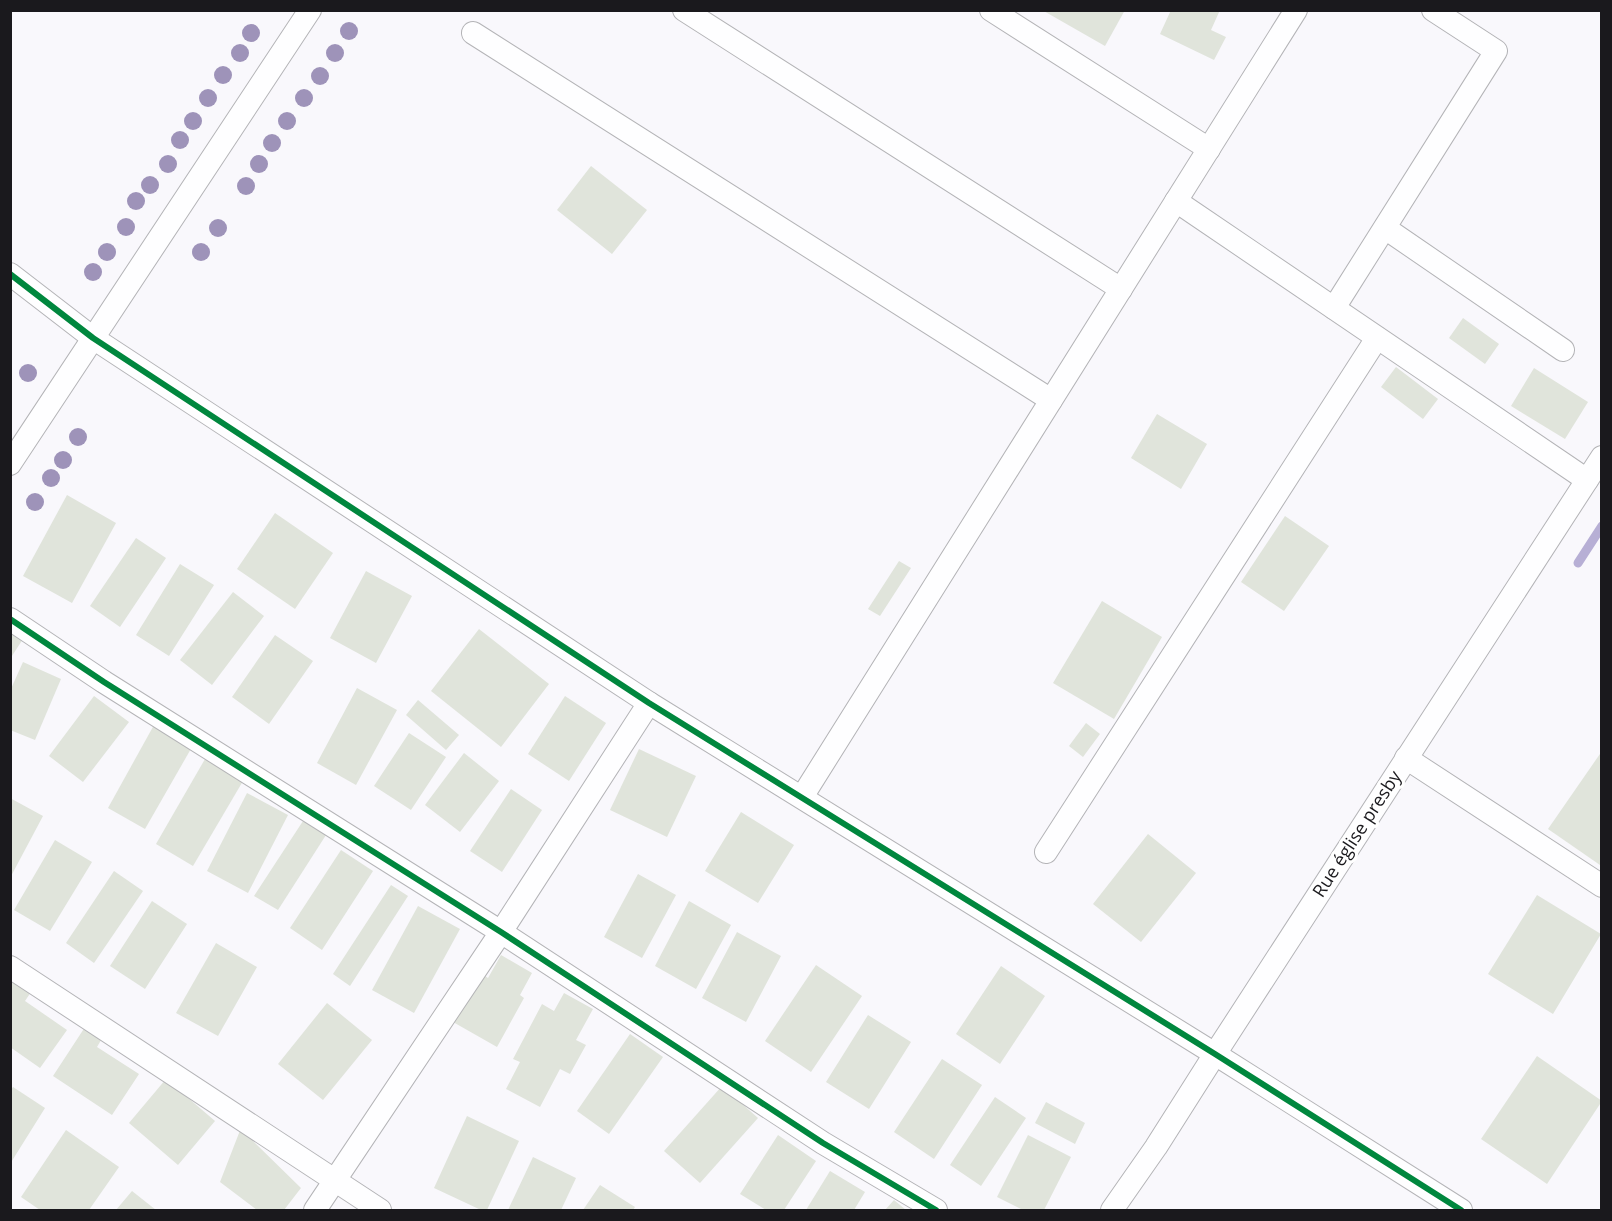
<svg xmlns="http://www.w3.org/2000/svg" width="1612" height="1221" viewBox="0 0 1612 1221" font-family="'Open Sans',sans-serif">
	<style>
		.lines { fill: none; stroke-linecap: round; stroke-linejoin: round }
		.stream { stroke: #b7afd5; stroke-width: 9 }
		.building { fill: #e0e4db }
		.minor-casing { stroke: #b4b4b7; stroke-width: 24 }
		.minor { stroke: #fefeff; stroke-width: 22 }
		.cycleway-casing { stroke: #fff; stroke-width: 10 }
		.cycleway { stroke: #00873e; stroke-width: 6 }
		.tree { fill: #9e93b9 }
		.labels { text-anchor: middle; stroke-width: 6; stroke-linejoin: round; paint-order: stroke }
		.street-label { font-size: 18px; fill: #1a191d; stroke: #fff }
	</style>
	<rect width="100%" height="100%" fill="#f9f8fc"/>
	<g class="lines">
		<path class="stream" d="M1578,563L1602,526"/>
	</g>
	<g class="building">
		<path d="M1042,10H1125L1105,46Z"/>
		<path d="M1171,10H1220L1211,30L1226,37L1214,60L1160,34Z"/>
		<path d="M591,166L647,210L612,254L557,210Z"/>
		<path d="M1463,318L1499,344L1485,364L1449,338Z"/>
		<path d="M1396,367L1438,399L1423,419L1381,387Z"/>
		<path d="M1534,368L1588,402L1565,439L1511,406Z"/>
		<path d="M1157,414L1207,444L1181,489L1131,458Z"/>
		<path d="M67,495L116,523L72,603L23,576Z"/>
		<path d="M275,513L333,553L295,609L237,569Z"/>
		<path d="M1285,516L1329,546L1284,611L1241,582Z"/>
		<path d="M136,538L166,558L120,627L90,606Z"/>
		<path d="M899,561L911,568L880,616L868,609Z"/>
		<path d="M180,564L214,585L169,656L136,635Z"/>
		<path d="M366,571L412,596L376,663L330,638Z"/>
		<path d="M233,592L264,616L212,685L180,660Z"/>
		<path d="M1102,601L1162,637L1114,719L1053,683Z"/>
		<path d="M479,629L549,684L501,747L431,691Z"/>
		<path d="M10,632L23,639L10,659Z"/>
		<path d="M275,635L313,661L269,724L232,697Z"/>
		<path d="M23,662L61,679L35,740L10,730V691Z"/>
		<path d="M357,688L397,710L356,785L317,763Z"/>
		<path d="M94,696L129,722L83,782L49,756Z"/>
		<path d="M565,696L606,723L569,781L528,754Z"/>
		<path d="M418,700L459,735L446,750L406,715Z"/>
		<path d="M1086,723L1100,734L1083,757L1069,746Z"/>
		<path d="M154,725L192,747L145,829L108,808Z"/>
		<path d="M409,733L446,757L411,810L374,786Z"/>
		<path d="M639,749L696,776L667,837L610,810Z"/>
		<path d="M1602,751V864L1600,865L1548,829Z"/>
		<path d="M464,753L499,781L460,832L425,805Z"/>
		<path d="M205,759L243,781L193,866L156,844Z"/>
		<path d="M511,789L542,810L502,872L470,851Z"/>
		<path d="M247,793L288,815L248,893L207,871Z"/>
		<path d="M10,798L43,816L10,878Z"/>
		<path d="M741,812L794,845L758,903L705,871Z"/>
		<path d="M303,821L326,835L278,910L254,896Z"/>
		<path d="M1148,834L1196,873L1141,942L1093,904Z"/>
		<path d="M55,840L92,862L50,931L14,910Z"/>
		<path d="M341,850L373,871L322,950L290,928Z"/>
		<path d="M114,871L143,891L94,963L66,943Z"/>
		<path d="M638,874L676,895L642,958L604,937Z"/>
		<path d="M391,885L408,896L350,986L333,974Z"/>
		<path d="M1537,895L1601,934L1553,1014L1488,974Z"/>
		<path d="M152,901L187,924L145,989L110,966Z"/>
		<path d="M689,901L731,925L696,989L655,966Z"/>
		<path d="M418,906L460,929L414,1013L372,990Z"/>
		<path d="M737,932L781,956L746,1022L702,998Z"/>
		<path d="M216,943L257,967L218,1036L176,1013Z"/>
		<path d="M501,955L532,973L520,995L524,998L497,1047L453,1022L481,973L488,978Z"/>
		<path d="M816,965L862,996L811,1072L765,1041Z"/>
		<path d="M1001,966L1045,996L1000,1064L956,1034Z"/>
		<path d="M15,976L33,989L25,1001L67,1030L40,1068L10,1047V983Z"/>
		<path d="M564,993L593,1009L576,1040L586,1045L570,1074L560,1069L540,1107L506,1089L520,1062L513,1059L542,1004L554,1011Z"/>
		<path d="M327,1003L372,1040L323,1100L278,1064Z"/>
		<path d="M868,1015L911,1042L869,1109L826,1082Z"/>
		<path d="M87,1024L104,1035L97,1047L139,1074L112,1115L53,1076Z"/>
		<path d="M630,1034L663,1057L609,1134L577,1111Z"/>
		<path d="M1537,1056L1602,1101L1547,1184L1481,1139Z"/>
		<path d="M942,1059L982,1085L934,1159L894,1132Z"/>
		<path d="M166,1079L215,1121L178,1165L129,1123Z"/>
		<path d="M722,1086L758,1118L700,1183L664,1151Z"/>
		<path d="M13,1087L45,1108L10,1164V1091Z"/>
		<path d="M995,1097L1026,1118L981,1186L950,1165Z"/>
		<path d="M1046,1102L1085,1123L1075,1144L1035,1123Z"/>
		<path d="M246,1115L261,1130L253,1141L301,1188L284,1210H257L220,1182Z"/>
		<path d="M467,1116L519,1141L487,1210H481L434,1188Z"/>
		<path d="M66,1130L119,1167L89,1210H40L21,1197Z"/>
		<path d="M778,1135L816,1161L784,1210H766L740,1194Z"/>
		<path d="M1028,1135L1071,1157L1044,1210H1023L997,1197Z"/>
		<path d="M533,1157L576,1178L561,1210H508Z"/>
		<path d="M830,1171L865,1192L854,1210H806Z"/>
		<path d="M600,1185L635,1207L633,1210H583Z"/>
		<path d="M132,1191L156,1210H116Z"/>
		<path d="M894,1200L906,1210H885Z"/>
	</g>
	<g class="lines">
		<g class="minor-casing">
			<g id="minor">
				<path d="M684,10L1121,289"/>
				<path d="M991,10L1209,149"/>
				<path d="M473,33L1051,400"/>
				<path d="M1176,201L1587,480"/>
				<path d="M1385,228L1563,350"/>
				<path d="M10,274L93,338L649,703L1215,1054L1461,1210"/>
				<path d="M1334,308L1496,51L1433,10"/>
				<path d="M10,464L310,10"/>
				<path d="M10,619L104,682L501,932L823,1143L936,1210"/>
				<path d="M1406,758L1602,886"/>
				<path d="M802,797L1296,10"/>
				<path d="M1046,852L1377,338"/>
				<path d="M10,967L380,1210"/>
				<path d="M315,1210L501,932L649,703"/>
				<path d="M1112,1210L1156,1147L1215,1054L1602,457"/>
			</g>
		</g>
		<use href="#minor" class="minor"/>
		<g class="cycleway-casing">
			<g id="cycleway">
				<path d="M10,274L93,338L649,703L1215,1054L1461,1210"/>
				<path d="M10,619L104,682L501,932L823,1143L936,1210"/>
			</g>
		</g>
		<use href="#cycleway" class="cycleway"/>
	</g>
	<g class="tree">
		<circle cx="349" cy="31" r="9"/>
		<circle cx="251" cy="33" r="9"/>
		<circle cx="240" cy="53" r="9"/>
		<circle cx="335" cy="53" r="9"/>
		<circle cx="223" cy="75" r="9"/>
		<circle cx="320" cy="76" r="9"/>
		<circle cx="208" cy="98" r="9"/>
		<circle cx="304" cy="98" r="9"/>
		<circle cx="193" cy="121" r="9"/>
		<circle cx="287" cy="121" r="9"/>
		<circle cx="180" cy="140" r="9"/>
		<circle cx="272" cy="143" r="9"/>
		<circle cx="168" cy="164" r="9"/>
		<circle cx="259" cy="164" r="9"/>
		<circle cx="150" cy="185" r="9"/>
		<circle cx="246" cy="186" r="9"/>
		<circle cx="136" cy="201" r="9"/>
		<circle cx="126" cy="227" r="9"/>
		<circle cx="218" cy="228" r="9"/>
		<circle cx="107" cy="252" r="9"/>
		<circle cx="201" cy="252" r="9"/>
		<circle cx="93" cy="272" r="9"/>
		<circle cx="28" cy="373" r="9"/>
		<circle cx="78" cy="437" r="9"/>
		<circle cx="63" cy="460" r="9"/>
		<circle cx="51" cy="478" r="9"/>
		<circle cx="35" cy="502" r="9"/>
	</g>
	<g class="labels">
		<g class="street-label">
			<text transform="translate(1357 834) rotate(-57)" y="6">Rue église presby</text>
		</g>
	</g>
	<rect width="1612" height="1221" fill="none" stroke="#1a191d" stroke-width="24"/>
</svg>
